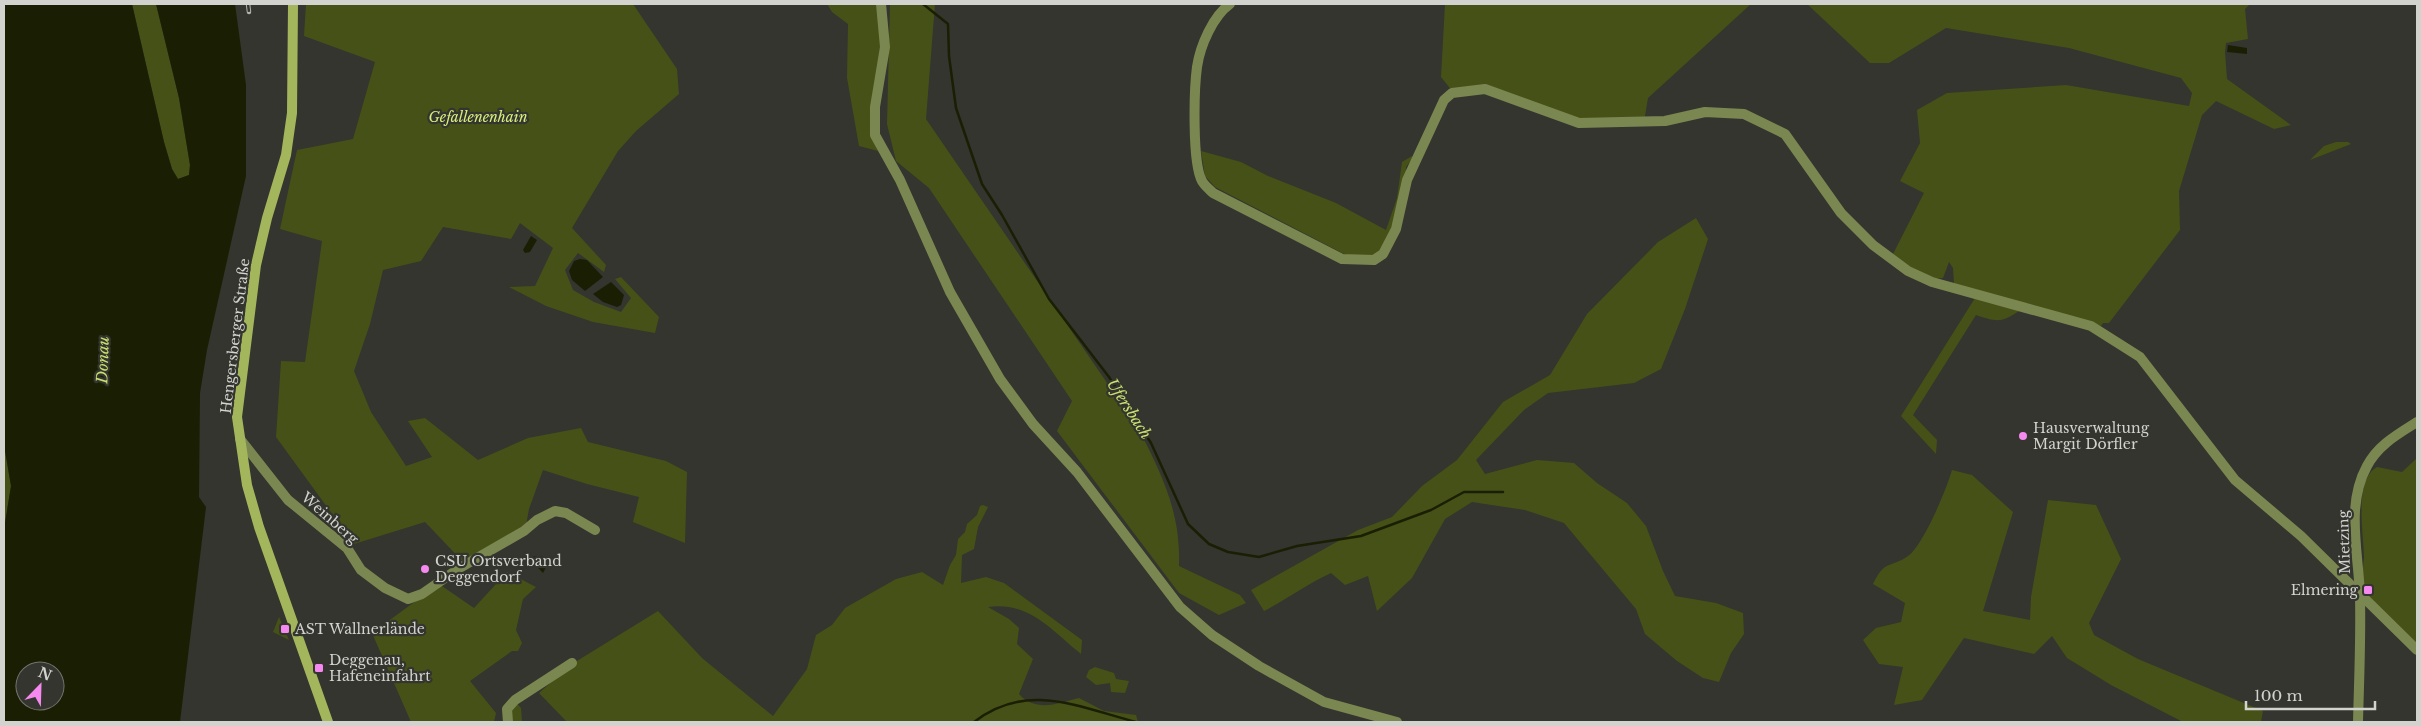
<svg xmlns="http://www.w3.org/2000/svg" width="2421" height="726" viewBox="0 0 2421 726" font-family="'Libre Baskerville',serif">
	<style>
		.green { fill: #465117 }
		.water { fill: #1a1f04; fill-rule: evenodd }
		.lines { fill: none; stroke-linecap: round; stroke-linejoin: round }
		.stream { stroke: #1a1f04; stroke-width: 2.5 }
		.street { stroke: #7b8751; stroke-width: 10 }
		.secondary { stroke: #a4b65c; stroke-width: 10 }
		.rail-casing { stroke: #b2b4af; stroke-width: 4.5 }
		.rail { stroke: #33352e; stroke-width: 2.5; stroke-dasharray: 8; stroke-linecap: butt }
		.poi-dot { fill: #f589ef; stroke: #33352e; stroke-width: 2 }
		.labels { text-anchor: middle; stroke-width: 4.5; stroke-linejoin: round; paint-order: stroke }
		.park-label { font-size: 14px; font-style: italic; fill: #d7ef7c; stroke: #33352e }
		.street-label { font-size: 14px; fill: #d2d3cf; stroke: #33352e }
		.poi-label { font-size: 14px; fill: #d2d3cf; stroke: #33352e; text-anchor: start }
		.water-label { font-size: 15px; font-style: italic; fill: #cbe270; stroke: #33352e }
	</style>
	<rect width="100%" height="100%" fill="#33352e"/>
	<g class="green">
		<path d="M132,4H156L179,98L190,165L189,175L178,179L172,169L164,142Z"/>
		<path d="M306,4H633L677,69L679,94L636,131L618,151L572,228L606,265L604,272L578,253L565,270L573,290L594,302L621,312L631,298L615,279L621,277L659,317L655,333L593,322L546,306L509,287L535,286L553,248L520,223L511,239L443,227L421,261L383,270L370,324L354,371L371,412L406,466L432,457L408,421L425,418L478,460L528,438L581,428L588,442L666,461L687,472L685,543L633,522L639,497L587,484L543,470L529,509L525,531L466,565L425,522L354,544L276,437L281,361L305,362L322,241L280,229L297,150L353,139L375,62L304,36Z"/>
		<path d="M827,4H878L881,38L872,131L878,151L859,146L847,78L848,24L832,12Z"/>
		<path d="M890,4H935L926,119L1138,428C1162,474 1181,513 1179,566L1240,595L1246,603L1219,615L1179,593L1057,431L1072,401L929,188L896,161L887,124Z"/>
		<path d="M1445,4H1751L1648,98L1644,122L1579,123L1484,89L1453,92L1441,77Z"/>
		<path d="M1807,4H2250L2245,9L2248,39L2226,43L2225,52L2227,79L2291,125L2274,129L2216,101L2202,115L2179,191L2180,230L2109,323H2103L2101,326L2027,303L2023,304L1954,284L1953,268L1949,262L1943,278C1925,281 1907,264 1893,254L1924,193L1900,181L1920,143L1917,110L1947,93L2066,85L2189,106L2192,93L2181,78L2069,48L1946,28L1889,63H1870Z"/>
		<path d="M2336,142H2348L2351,144L2310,160L2324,146Z"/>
		<path d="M1201,151L1241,162L1268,176L1336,203L1386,230L1397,198L1402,162L1412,156V159L1406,167V176L1393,227L1383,249L1373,256L1346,255L1215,187L1205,176Z"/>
		<path d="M1696,218L1708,239L1685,309L1661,369L1634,383L1548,393L1524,410L1476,460L1485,474L1537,460L1574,463L1597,483L1627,503L1646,526L1663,571L1675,596L1716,603L1743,613L1744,634L1731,653L1719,682L1703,678L1677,661L1645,634L1636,609L1564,523L1525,510L1472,502L1445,519L1412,578L1377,611L1368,576L1345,585L1331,573C1307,584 1287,599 1264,611L1251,590L1358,530L1392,517L1422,486L1457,460L1503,402L1550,375L1587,314L1658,242Z"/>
		<path d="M1975,298L2019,311C2001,323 1997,322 1976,315L1913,415L1937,440L1936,454L1901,416Z"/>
		<path d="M4,445L11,486L4,529Z"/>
		<path d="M2417,458V649L2360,596C2361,583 2363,570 2364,557C2364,535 2353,480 2377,467L2402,472Z"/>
		<path d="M1952,470L1972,475L2013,512L1983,611L2030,620L2031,597L2048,500L2096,505L2121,559L2089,623L2094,635L2138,659L2263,711L2261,722H2183L2111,685L2067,658L2052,636L2034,654L1964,638L1922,700L1894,705L1903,667L1879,664L1863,640L1876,628L1901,622L1905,603L1873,584C1885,559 1889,569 1908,556C1923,546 1947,488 1952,470Z"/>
		<path d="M983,505L988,507L978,527L974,549L962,555L961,583L986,577L1004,583L1082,640L1081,654C1051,630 1029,601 988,607L1009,619L1019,628L1017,644L1033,659L1019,694C1036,713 1059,703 1079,698L1104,711L1136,715L1138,722H567L539,693L572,664L658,611L702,658L773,716L807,669L816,635L832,625L845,608L896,579L922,572L943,585L950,565L956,555L958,539L965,532L967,524L977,515L980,506Z"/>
		<path d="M507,572L536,587L523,599L516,630L522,643L518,651H512L470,681L496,713L494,722H411L372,633L439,584L474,608Z"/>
		<path d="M279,617L289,640L273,632Z"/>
		<path d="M1095,667L1114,673L1116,679L1129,681L1125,693L1111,692L1110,683L1096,685L1086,677L1089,670Z"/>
		<path d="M515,701L521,708L522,722H509L508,710Z"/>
	</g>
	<g class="water">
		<path d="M4,4H132L164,142L172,169L178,179L189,175L190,165L179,98L156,4H235L246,85V176L207,350L200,393L199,497L206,507L180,722H4V529L11,486L4,445ZM25,671H55V701H25Z"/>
		<path d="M2228,45L2247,48V54L2227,52Z"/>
		<path d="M531,236L537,240L530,252L525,253L523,250Z"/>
		<path d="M580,259L587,260L603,277L585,291L572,280L569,271L574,261Z"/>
		<path d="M611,282L624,295L621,305L617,307L603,302L593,294Z"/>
		<path d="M541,556L549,562L543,573L528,557Z"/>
	</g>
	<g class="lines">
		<g class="stream">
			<path d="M923,4L948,24L949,56L956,108L982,184L1002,215L1049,299L1109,377L1151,443L1188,524L1209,544L1228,552L1259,557L1297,546L1361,536L1431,510L1464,492H1503"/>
			<path d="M974,722C1027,681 1078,707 1136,722"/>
		</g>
		<g class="street">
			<path d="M881,4L885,47L875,107V135L900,180L950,292L1000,379L1033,424L1077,472L1180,607L1212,635L1259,666L1324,702L1397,722"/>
			<path d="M1230,4C1213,16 1200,46 1197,67C1194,89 1192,163 1202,181C1204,185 1209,189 1213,193L1342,259L1374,260L1383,254L1396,229L1407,180L1444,100L1452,93L1485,89L1579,123L1665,121L1705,112L1744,114L1785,134L1841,213L1873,245L1908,271L1932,282L2091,326L2140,357L2235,480L2301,536L2417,650"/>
			<path d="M240,439L288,500L347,548L361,570L385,588L408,599L422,594L458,569L524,531L537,520L555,511L566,513L595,530"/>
			<path d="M508,722L507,709L515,700L572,663"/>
			<path d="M2358,722C2359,681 2361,639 2360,597C2359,554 2345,506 2367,466C2378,445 2398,434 2417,422"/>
		</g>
		<path class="secondary" d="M293,4L292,113L286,155L267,218L256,265L237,417L247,485L259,527L328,722"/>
		<g class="rail-casing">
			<path id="rail" d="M248,4L249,12"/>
		</g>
		<use href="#rail" class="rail"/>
	</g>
	<g class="poi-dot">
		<circle cx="2023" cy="436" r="5"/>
		<circle cx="425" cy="569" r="5"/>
		<rect x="2363" y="585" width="10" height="10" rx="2.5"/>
		<rect x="280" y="624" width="10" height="10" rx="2.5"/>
		<rect x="314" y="663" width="10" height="10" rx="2.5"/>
	</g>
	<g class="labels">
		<g class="park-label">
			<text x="478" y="122">Gefallenenhain</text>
		</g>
		<g class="street-label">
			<text transform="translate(235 336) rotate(-83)" y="5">Hengersberger Straße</text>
			<text transform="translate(330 518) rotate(41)" y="5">Weinberg</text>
			<text transform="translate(2344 542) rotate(-92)" y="5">Mietzing</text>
		</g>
		<g class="poi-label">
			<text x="2033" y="433">Hausverwaltung<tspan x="2033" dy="16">Margit Dörfler</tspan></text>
			<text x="435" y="566">CSU Ortsverband<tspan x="435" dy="16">Deggendorf</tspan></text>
			<text x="2358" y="595" text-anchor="end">Elmering</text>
			<text x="295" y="634">AST Wallnerlände</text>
			<text x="329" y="665">Deggenau,<tspan x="329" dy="16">Hafeneinfahrt</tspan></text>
		</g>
		<g class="water-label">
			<text transform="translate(103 360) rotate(-88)" y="5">Donau</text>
			<text transform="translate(1129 409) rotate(57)" y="5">Ufersbach</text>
		</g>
	</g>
	<rect width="2421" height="726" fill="none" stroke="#d2d3cf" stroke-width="10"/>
	<g transform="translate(40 686) rotate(23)"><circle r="24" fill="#33352e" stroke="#73746e"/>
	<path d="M0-4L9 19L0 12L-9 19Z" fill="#f589ef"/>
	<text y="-8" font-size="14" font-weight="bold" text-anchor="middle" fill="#d2d3cf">N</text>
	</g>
	<path d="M2246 701v8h129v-8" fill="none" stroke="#d2d3cf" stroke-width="2.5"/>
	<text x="2254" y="701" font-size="15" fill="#d2d3cf" stroke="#33352e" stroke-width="4" paint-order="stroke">100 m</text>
</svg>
